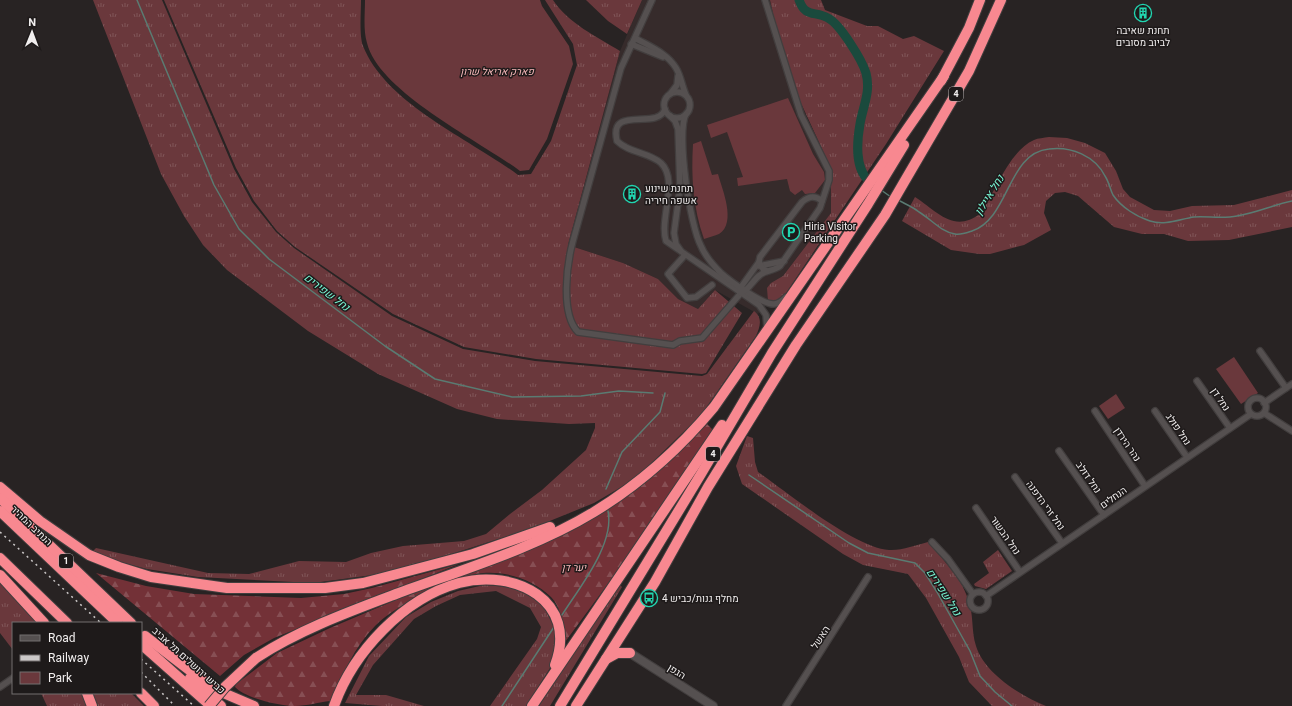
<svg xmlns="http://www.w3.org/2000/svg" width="1292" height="706" viewBox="0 0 1292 706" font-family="Georgia,Heebo,serif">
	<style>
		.built { fill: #362b2b }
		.grass { fill: url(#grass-tufts) }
		.forest { fill: url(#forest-firs) }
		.green { fill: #6a383c }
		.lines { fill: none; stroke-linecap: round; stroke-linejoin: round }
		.stream { stroke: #5a7b72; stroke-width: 1.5 }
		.river { stroke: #1a4a3d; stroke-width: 9 }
		.street-casing { stroke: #423e3e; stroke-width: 8 }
		.secondary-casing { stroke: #423e3e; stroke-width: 10 }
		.highway-casing { stroke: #423e3e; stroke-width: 12 }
		.street { stroke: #555050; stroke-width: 5.5 }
		.secondary { stroke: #555050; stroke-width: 8 }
		.highway { stroke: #f88890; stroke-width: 10 }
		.rail { stroke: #cbc8c8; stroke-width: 1.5; stroke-dasharray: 2 4; stroke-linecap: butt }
		.highway-bridge-casing { stroke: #423e3e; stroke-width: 12; stroke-linecap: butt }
		.highway-bridge { stroke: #f88890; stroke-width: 10 }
		.labels { text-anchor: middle; stroke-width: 3; stroke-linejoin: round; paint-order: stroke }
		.shield { fill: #1e1a1a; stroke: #b2aeae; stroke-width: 1 }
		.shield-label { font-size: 9px; font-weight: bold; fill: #f1eeee }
		.poi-label { font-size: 10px; fill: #f1eeee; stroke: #1e1a1a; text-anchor: start }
		.park-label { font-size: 10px; font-style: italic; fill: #fdbdbf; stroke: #1e1a1a }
		.street-label { font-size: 10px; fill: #f1eeee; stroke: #1e1a1a }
		.water-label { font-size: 11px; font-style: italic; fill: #79f7d5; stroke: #1e1a1a }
	</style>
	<defs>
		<pattern id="grass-tufts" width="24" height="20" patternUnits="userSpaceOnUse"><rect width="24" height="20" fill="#6a383c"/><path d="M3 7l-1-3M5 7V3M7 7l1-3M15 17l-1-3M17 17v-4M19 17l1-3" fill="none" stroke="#805558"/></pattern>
		<pattern id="forest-firs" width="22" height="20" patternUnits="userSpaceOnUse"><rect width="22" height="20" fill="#733137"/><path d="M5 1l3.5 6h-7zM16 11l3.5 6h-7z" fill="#874f54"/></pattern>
	</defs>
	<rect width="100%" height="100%" fill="#282323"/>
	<path class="built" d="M642,0H770L776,27L800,101L831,172V213L783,276L758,314L715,290L698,309L678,299L658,279L623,263L568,245L620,51Z"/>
	<g class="grass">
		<path d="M93,0H162L234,169L252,202L276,232L294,248L392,316L463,349L535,361L702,376L707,374L754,311C763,318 760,327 756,336L701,415L635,479L594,503L530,529L395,572L313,583L198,577L147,569L109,559L93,551L96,548L208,573L249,574L299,561L346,562L371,553L403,546L464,541L486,534L510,514L542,490L586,450L595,428V423L569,424L497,419L457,409L378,374L308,331L227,270L203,245L184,216L161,174Z"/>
		<path d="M164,0H361C361,12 359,35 363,46C386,104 470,139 518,175L531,174L551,141L577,65L573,44L545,0H553C568,23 597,37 620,51L568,245L623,263L658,279L678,299L698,309L715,290L742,313L706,373L702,374L536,359L464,347L393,314L295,247L277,231L254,201L236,168Z"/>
		<path d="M586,0H642L627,34L608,21Z"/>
		<path d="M770,0H821L825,10L867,26H878L903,39L914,36L944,51L886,144L786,293L775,302L768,301L767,288L771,283L783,276L831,213V178L829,164L800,101L776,27Z"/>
		<path d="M1049,137L1067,138L1085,143L1105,153L1116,171L1123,189L1130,197L1154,210L1170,211L1192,206L1234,205L1292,190V227L1229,240L1188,241L1164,234H1142L1114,227L1078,196L1065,192L1055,193L1046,201L1044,213L1051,230L1024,245L990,254H979L951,250L902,221L915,197C938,212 954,234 981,213C995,192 1009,151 1034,140C1038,138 1044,138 1049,137Z"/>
		<path d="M747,436L753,438L755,462L758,472C788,493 855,548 889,550C901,551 916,545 928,542C942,559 961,577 968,599C974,614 971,631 976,646C984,673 1022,697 1046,706H992L969,682L959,657L926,598L908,574L863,565L843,554L742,484L736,466Z"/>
		<path d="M998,550L1012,571L986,589L975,586L974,584L989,573L983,562Z"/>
		<path d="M0,581L38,623H13V650L0,633Z"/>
		<path d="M618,583L622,587L550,706H539Z"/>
		<path d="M484,585L508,587L529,592L543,605L556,631L554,653L550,668L526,706H490L537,639L541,627L530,608L496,591L460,595L436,606L414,619L373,665L356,695H386L424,706H382L345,703L369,656L406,617L431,602L458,591Z"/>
		<path d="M41,693H82L88,706H47Z"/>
		<path d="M92,693H131L144,706H97Z"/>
	</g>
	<g class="forest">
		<path d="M705,422L714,431L635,547L565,642C563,627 562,608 551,597C534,580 507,571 483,573C455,576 395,605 375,626C354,647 343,675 330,701C319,702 307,706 295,706C280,706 245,698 235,687L236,684L277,653L330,628L584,520Z"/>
		<path d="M459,564L274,638L244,655L220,676L96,573L146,586L194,594L301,598L344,594L372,588Z"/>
	</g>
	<g class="green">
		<path d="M365,0H540L542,6L569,46L573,64L547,139L529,170L520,171C480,141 379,92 367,43C363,30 365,13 365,0Z"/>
		<path d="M788,98L813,154L824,172L825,180L815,193L805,194L802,190L795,195L790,191L787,179L738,186L737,178L743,177L727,132L711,138L707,125Z"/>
		<path d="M701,141L712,175L718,174C722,189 737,223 719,234C715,236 709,237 704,239C693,208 691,176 693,144Z"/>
		<path d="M1234,357L1258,393L1241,404L1216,369Z"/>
		<path d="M1116,394L1125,408L1108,419L1099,406Z"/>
	</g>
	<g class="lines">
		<g class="stream">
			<path d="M137,0L214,185L239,229L269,259L385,346L435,379L512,397L581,396L619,391L653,393"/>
			<path d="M881,190L891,197"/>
			<path d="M898,200C905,204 913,207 919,212C931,219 941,232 955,234C961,235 966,233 972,231C1010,218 1007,153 1049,149C1071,146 1095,156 1105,176C1109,182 1110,189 1113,195C1121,207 1137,217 1150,221C1165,226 1180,219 1194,217C1208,216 1223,219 1237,216C1256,213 1273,205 1292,201"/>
			<path d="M749,475L849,543L868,553L915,563L925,573L937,592L970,651L980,676L995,692L1012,706"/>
			<path d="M606,489L622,452L660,412L665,393"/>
			<path d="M562,615C579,588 615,544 608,511"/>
			<path d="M502,706L554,627"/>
		</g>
		<path class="river" d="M799,0C806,19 815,10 828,18C840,24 862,60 866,73C871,92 863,106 860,124C857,141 855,168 868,180"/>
		<g class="street-casing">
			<g id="street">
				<path d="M652,0L621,68L573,241C567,263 560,314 578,332L673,345L680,341L702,338L741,293"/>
				<path d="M635,38C649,46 667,53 676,68C681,76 682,86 686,95"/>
				<path d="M631,44L663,57"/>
				<circle cx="677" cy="105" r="13"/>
				<path d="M671,93L677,85L678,76"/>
				<path d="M665,109C658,131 608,104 617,141C629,153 648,152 661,163C679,180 659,219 666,241L759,305L766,315L767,328"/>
				<path d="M686,114C676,133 690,226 701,246C705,256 714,266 721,273C730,281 763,305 774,304C779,304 783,300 786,297"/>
				<path d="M670,116L675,121L678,129L680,188L674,233L676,244L681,251"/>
				<path d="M685,255L668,274L687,298L696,297L712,285"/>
				<path d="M759,262L741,287V293C750,289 752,281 760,275C766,270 774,271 780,266L820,208L829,180V171L801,115L765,0"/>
				<path d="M759,266L784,261"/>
				<path d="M767,271L763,269L759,262L760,257L802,202C809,196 815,195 822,201"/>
				<path d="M1260,351L1286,388"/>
				<path d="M1197,381L1230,428"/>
				<circle cx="1257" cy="407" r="9"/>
				<path d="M1264,403L1292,384"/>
				<path d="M1095,411L1145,486"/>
				<path d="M1155,411L1187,457"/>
				<path d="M1264,413L1292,431"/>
				<path d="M1059,451L1104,515"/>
				<path d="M1015,477L1062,543"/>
				<path d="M976,508L1020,572"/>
				<path d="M932,542L948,559L973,594"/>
				<circle cx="979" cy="601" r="9"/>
				<path d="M986,596L1251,414"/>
				<path d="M0,687L13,678"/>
				<path d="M786,706L868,577"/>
			</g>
		</g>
		<g class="secondary-casing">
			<path id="secondary" d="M630,653L713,706"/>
		</g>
		<g class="highway-casing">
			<g id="highway">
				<path d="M941,81L969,28L980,0"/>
				<path d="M0,487L40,521L89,555L119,567L151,577L227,588H325L363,583L473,554L550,527"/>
				<path d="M0,498L131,623"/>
				<path d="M0,511L118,623"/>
				<path d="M0,558L67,623"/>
				<path d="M0,575L44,623"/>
				<path d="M145,636L214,689L254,706"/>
				<path d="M141,644L211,706"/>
				<path d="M256,658C299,630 348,612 396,594C461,570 535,548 594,512C640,484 680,448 714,407L944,76"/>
				<path d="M606,659L617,653H630"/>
				<path d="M190,678L221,706"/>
				<path d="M87,693L92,706"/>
				<path d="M141,693L154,706"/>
				<path d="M334,706C353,652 404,598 459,583C515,568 579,601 555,665"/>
				<path d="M532,706L722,425"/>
				<path d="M560,706L701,474L772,353L868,204L904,145"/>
				<path d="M576,706L655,582L708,487L796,345L885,215L903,184L969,71L1001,0"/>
			</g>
		</g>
		<use href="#street" class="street"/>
		<use href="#secondary" class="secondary"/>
		<use href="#highway" class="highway"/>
		<g class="rail">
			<path d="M0,532L101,623"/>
			<path d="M141,659L194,706"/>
			<path d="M141,672L175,706"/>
		</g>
		<g class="highway-bridge-casing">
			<path id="highway-bridge" d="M209,706L225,687L256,658"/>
		</g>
		<use href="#highway-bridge" class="highway-bridge"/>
	</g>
	<defs>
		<g id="building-ring" transform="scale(0.9)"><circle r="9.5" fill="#1e1a1a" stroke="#21d5b0" stroke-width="1.5"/><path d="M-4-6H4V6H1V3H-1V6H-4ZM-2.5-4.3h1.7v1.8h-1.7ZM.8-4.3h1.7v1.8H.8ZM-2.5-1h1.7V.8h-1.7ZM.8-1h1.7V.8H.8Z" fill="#21d5b0"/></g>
		<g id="parking-ring" transform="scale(0.9)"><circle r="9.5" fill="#1e1a1a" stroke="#21d5b0" stroke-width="1.5"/><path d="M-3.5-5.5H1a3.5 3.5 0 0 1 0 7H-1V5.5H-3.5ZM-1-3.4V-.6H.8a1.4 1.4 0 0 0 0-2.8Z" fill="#21d5b0"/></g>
		<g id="bus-ring" transform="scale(0.9)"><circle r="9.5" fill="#1e1a1a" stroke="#21d5b0" stroke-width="1.5"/><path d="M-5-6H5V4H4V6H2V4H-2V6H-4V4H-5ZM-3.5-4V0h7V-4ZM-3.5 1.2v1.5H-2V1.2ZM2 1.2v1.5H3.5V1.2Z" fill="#21d5b0"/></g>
	</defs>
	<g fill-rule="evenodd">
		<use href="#building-ring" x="1143" y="13"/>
		<use href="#building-ring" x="632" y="194"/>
		<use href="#parking-ring" x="791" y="232"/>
		<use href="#bus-ring" x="649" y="598"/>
	</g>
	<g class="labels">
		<g class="shield">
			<rect x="949" y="87" width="14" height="14" rx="3"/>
			<rect x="706" y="447" width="14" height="14" rx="3"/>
			<rect x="59" y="554" width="14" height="14" rx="3"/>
		</g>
		<g class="shield-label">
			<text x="956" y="97">4</text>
			<text x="713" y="457">4</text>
			<text x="66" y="564">1</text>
		</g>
		<g class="poi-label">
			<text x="1143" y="34" text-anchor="middle">תחנת שאיבה<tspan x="1143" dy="12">לביוב מסובים</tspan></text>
			<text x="645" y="192">תחנת שינוע<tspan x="645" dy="12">אשפה חיריה</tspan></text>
			<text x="804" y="230">Hiria Visitor<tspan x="804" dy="12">Parking</tspan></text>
			<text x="662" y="602">מחלף גנות/כביש 4</text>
		</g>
		<g class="park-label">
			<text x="497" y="75">פארק אריאל שרון</text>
			<text x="574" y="571">יער דן</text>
		</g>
		<g class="street-label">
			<text transform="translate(1221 399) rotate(56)" y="4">נחל דן</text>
			<text transform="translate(1179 429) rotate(55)" y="4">נחל פולג</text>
			<text transform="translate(1128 444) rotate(56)" y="4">נהר הירדן</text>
			<text transform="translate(1089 477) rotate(55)" y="4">נחל דולב</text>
			<text transform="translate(1113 497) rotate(-35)" y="4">הנחלים</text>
			<text transform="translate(1046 505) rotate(54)" y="4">נחל זרי הדפנה</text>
			<text transform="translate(32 525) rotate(44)" y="4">הנתיב המהיר</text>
			<text transform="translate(1006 535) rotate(55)" y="4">נחל הבשור</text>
			<text transform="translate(820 637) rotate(-57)" y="4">האשל</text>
			<text transform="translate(189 660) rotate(42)" y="4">כביש ירושלים תל אביב</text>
			<text transform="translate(677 671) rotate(32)" y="4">הגפן</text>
		</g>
		<g class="water-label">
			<text transform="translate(989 195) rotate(-58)" y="4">נחל איילון</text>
			<text transform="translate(327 292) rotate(37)" y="4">נחל שפירים</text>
			<text transform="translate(944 592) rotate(57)" y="4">נחל שפירים</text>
		</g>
	</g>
	<rect x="12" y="622" width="130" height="72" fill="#1e1a1a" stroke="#726f6f"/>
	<rect x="20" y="635" width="20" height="6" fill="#555050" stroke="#726f6f"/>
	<text x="48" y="642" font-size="12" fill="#f1eeee">Road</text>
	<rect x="20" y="655" width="20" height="6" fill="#cbc8c8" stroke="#726f6f"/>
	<text x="48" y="662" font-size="12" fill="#f1eeee">Railway</text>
	<rect x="20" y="672" width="20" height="12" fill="#6a383c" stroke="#726f6f"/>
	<text x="48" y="682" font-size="12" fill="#f1eeee">Park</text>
	<g transform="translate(32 32) rotate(1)" stroke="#1e1a1a" stroke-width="3" paint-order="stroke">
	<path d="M0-3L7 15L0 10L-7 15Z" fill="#f1eeee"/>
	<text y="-6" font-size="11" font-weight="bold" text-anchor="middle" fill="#f1eeee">N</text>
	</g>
</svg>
